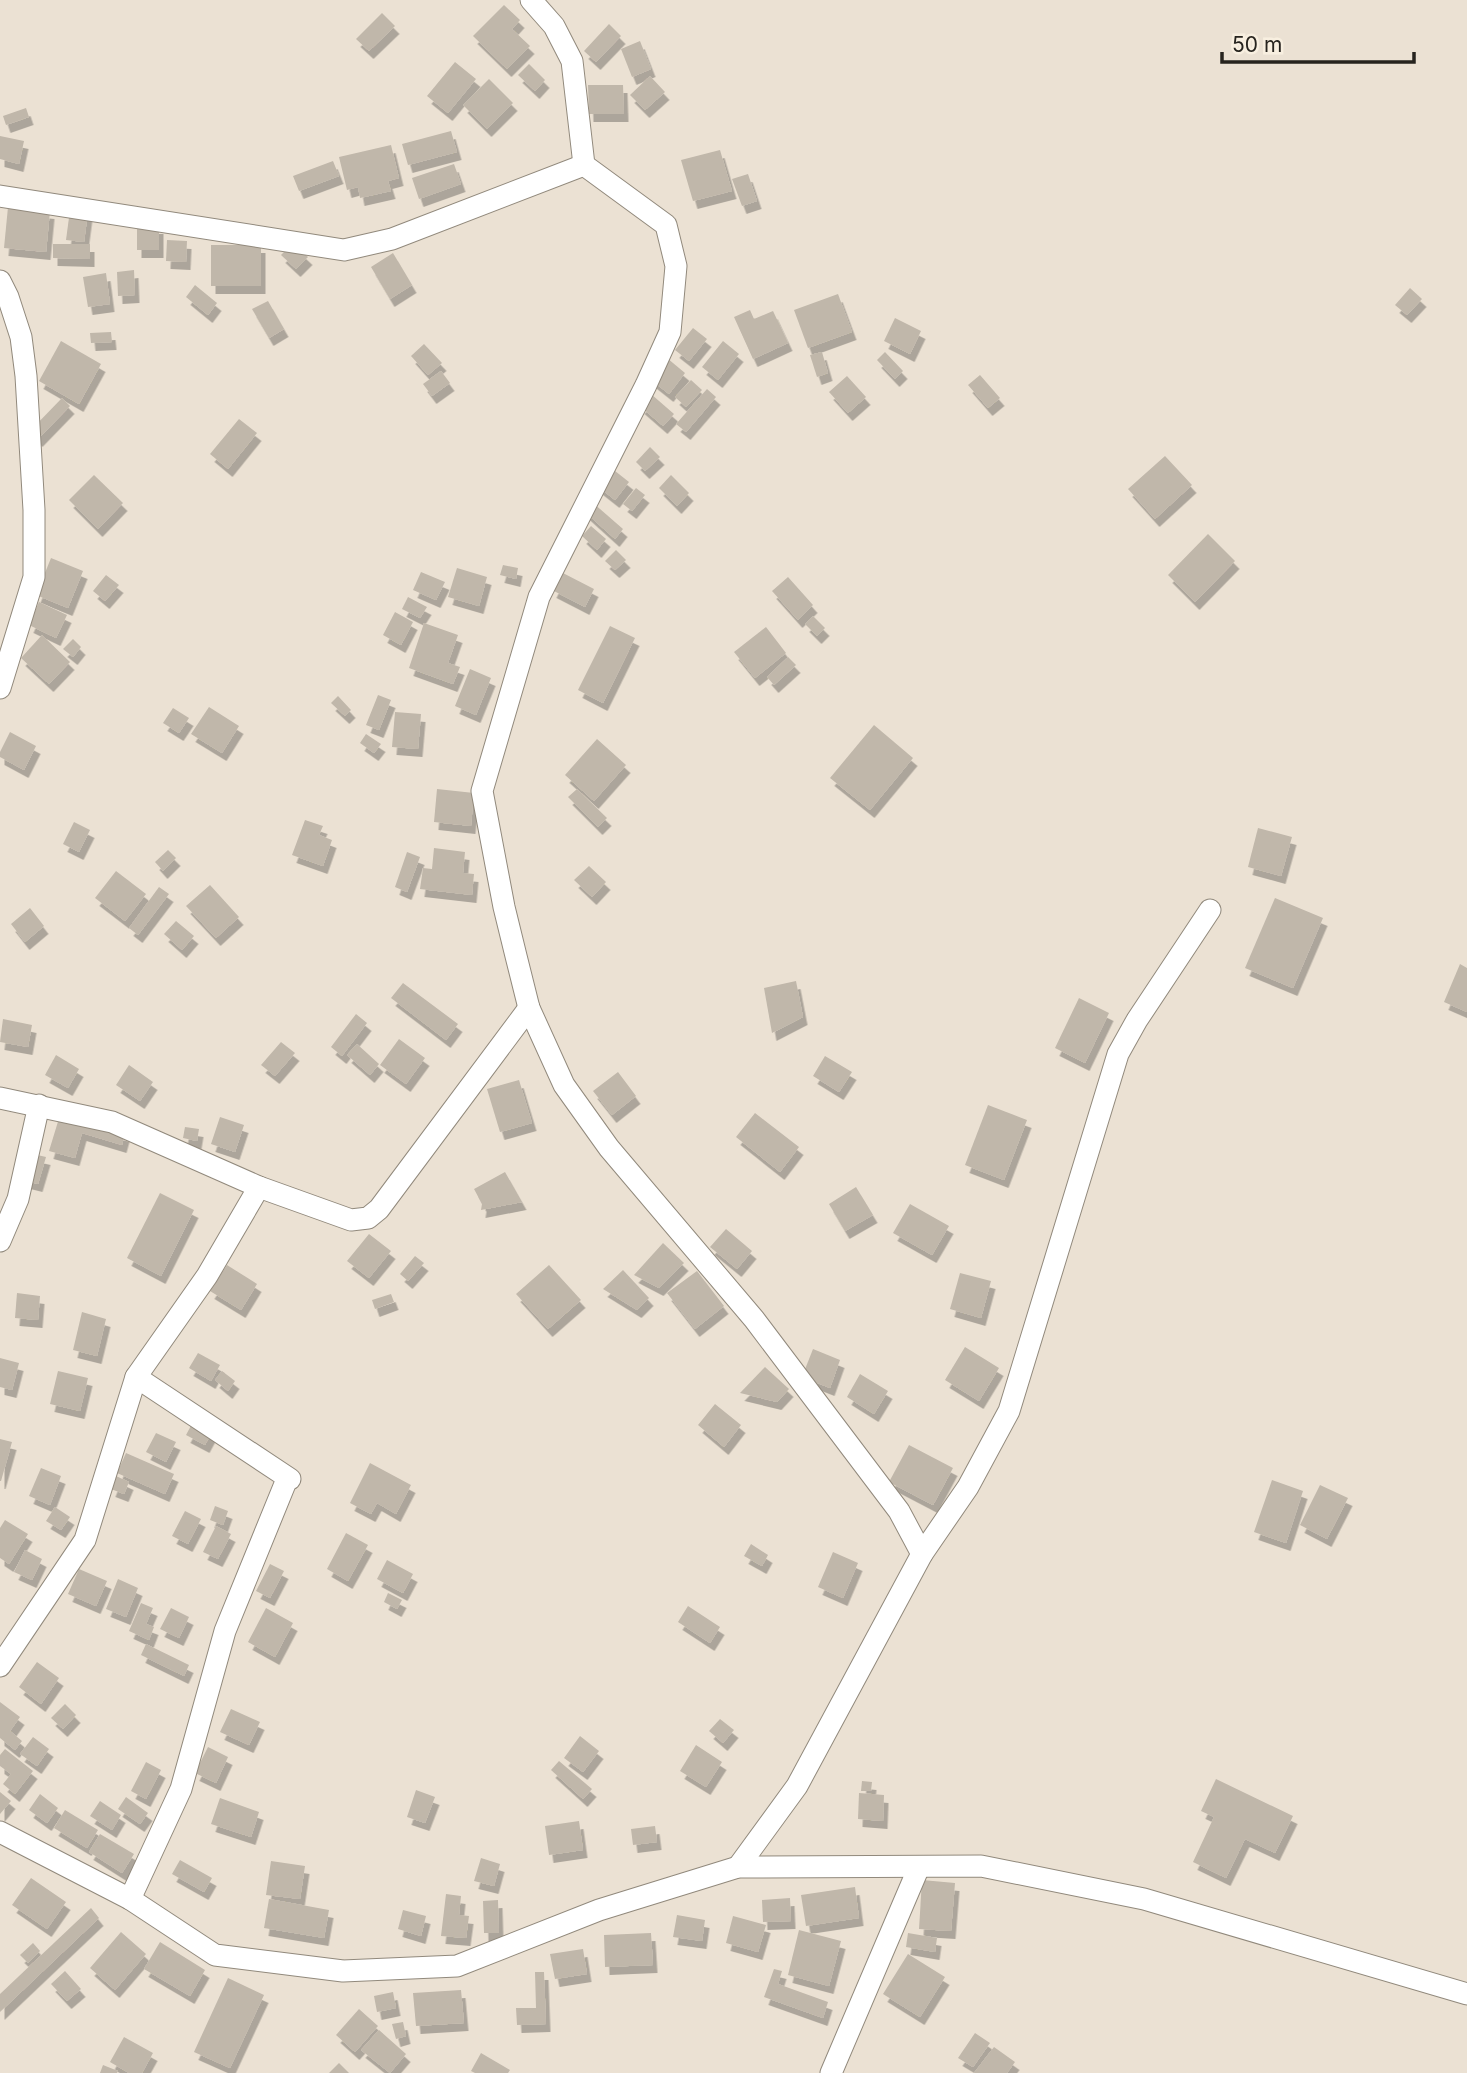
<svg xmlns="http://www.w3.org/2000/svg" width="1467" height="2073" viewBox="0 0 1467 2073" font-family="Inter,sans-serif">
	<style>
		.building { fill: #c0b7aa; filter: url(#shadow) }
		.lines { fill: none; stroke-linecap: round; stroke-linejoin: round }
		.minor-casing { stroke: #91897c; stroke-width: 23 }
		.minor { stroke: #fff; stroke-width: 21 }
	</style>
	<defs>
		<filter id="shadow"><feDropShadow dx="4.5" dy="8" stdDeviation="0" flood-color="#0004"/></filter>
	</defs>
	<rect width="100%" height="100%" fill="#ebe1d3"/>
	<g class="building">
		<path d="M504,5L520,20L512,29L530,46L507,69L473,36Z"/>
		<path d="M382,13L395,26L369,51L356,39Z"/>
		<path d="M609,24L621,36L596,62L584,51Z"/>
		<path d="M640,41L651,69L632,77L621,49Z"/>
		<path d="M455,62L476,79L448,113L427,96Z"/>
		<path d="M529,64L545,80L535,91L518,75Z"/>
		<path d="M650,76L665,92L645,110L630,95Z"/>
		<path d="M489,79L513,103L487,129L463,105Z"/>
		<path d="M588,85H623L624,114H589Z"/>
		<path d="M26,108L29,117L6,125L3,116Z"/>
		<path d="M451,131L457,152L408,165L402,144Z"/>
		<path d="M0,136L24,141L19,164L0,159Z"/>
		<path d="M391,145L399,178L388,181L391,191L360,198L358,187L347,190L339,157Z"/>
		<path d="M720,150L732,191L693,201L681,160Z"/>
		<path d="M333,161L339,176L299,191L293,176Z"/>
		<path d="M454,164L461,184L419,199L412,178Z"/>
		<path d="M748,174L757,201L742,206L732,179Z"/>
		<path d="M8,207L50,211L46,252L4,248Z"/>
		<path d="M70,210L88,212L84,242L66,240Z"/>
		<rect x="137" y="226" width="22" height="24"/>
		<path d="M167,240L187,241L186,262L166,261Z"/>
		<path d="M293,243L308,257L296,269L281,255Z"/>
		<path d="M53,244H90V259L53,258Z"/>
		<rect x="211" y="245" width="50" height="41"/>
		<path d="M393,253L412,285L390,299L371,267Z"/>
		<path d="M134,270L135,295L118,296L117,272Z"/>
		<path d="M106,273L110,304L88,307L83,277Z"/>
		<path d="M195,285L217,303L208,315L186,297Z"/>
		<path d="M1410,288L1422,299L1407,315L1395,305Z"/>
		<path d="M838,294L852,332L808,348L794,310Z"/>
		<path d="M268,301L284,329L269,338L252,309Z"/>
		<path d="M750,310L754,319L773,311L788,343L753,359L734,317Z"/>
		<path d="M895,318L921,331L910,354L884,341Z"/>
		<path d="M693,328L707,339L689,361L675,350Z"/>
		<path d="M111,332L112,342L91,343L90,333Z"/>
		<path d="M61,341L101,364L79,404L39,381Z"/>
		<path d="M723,341L739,354L718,380L702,367Z"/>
		<path d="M424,344L442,363L428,375L411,356Z"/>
		<path d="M822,352L828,373L817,377L810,355Z"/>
		<path d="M885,352L903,371L895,379L877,360Z"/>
		<path d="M667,358L685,373L669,394L650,379Z"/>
		<path d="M441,371L450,383L432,396L423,384Z"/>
		<path d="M980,375L1000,398L988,408L968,385Z"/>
		<path d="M847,376L866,397L848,413L829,392Z"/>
		<path d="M691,380L702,390L686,407L675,397Z"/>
		<path d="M707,389L716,397L686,432L676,424Z"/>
		<path d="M651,394L674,414L663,426L640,406Z"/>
		<path d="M62,398L70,406L38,439L30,431Z"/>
		<path d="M239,419L257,433L228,469L210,454Z"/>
		<path d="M650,447L660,457L645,471L636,462Z"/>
		<path d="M1165,456L1192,485L1155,519L1128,489Z"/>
		<path d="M610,467L629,482L615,500L596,485Z"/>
		<path d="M94,475L123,503L98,529L69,500Z"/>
		<path d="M671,475L689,493L677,506L659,488Z"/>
		<path d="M636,488L645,495L632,511L623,504Z"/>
		<path d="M592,502L623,529L615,539L584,511Z"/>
		<path d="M591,526L606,539L597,550L582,536Z"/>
		<path d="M1208,534L1235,561L1195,602L1168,575Z"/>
		<path d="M616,550L626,560L615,570L605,561Z"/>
		<path d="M51,558L83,571L68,608L36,595Z"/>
		<path d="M503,565L518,568L516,579L500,575Z"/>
		<path d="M457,568L487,577L479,606L448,597Z"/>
		<path d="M421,572L445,582L436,600L413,590Z"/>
		<path d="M561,572L594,589L585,607L552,590Z"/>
		<path d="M106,575L119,585L105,601L93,591Z"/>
		<path d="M788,577L813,605L798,620L772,591Z"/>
		<path d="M408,597L427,607L420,618L402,609Z"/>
		<path d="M39,602L67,615L56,638L29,625Z"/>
		<path d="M395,612L413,622L401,645L383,635Z"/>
		<path d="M813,616L825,628L817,636L805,624Z"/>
		<path d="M424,623L458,635L448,663L460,667L453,684L409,668Z"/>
		<path d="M610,626L635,638L603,703L578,690Z"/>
		<path d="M766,627L786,653L755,678L734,652Z"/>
		<path d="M42,635L70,662L49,684L21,658Z"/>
		<path d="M73,639L81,647L73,657L63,649Z"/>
		<path d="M788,657L796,665L774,685L767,677Z"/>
		<path d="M470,669L491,678L476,715L455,706Z"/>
		<path d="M378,695L391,700L379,730L366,725Z"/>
		<path d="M338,696L351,710L345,716L331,703Z"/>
		<path d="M209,707L239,726L222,753L191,734Z"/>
		<path d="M173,708L189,718L179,733L163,723Z"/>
		<path d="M395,712L421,714L418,749L392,747Z"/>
		<path d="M874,725L913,758L870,810L830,778Z"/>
		<path d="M10,732L36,746L24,770L0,757V752Z"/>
		<path d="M366,734L381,744L374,753L360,743Z"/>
		<path d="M597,739L626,765L594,801L565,775Z"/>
		<path d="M437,789L474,793L471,826L434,822Z"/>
		<path d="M577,789L607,818L598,827L568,797Z"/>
		<path d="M305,820L323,826L319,835L332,840L323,866L292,855Z"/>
		<path d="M74,822L90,830L79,852L63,844Z"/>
		<path d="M1258,828L1292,837L1281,876L1248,867Z"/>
		<path d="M434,848L465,852L463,873L474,874L472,895L420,889L423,868L432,869Z"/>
		<path d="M168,850L176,858L163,871L155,862Z"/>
		<path d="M407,852L420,857L407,892L395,887Z"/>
		<path d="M589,866L606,882L592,897L574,880Z"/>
		<path d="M116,871L146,894L125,921L95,898Z"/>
		<path d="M210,885L239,917L216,938L186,906Z"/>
		<path d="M159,887L169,894L138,935L129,928Z"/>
		<path d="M1275,898L1323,918L1293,988L1245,968Z"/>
		<path d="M30,908L44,926L25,942L11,924Z"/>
		<path d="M176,921L194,936L182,950L164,934Z"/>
		<path d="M1460,964L1467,968V1012L1444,1002Z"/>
		<path d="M796,981L803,1017L772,1033L764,988Z"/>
		<path d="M403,983L458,1024L446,1040L391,998Z"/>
		<path d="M1079,998L1109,1013L1085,1063L1055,1048Z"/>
		<path d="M356,1014L367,1023L342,1056L331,1047Z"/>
		<path d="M3,1019L32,1025L28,1047L0,1042Z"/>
		<path d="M399,1039L425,1058L406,1084L380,1065Z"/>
		<path d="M281,1042L295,1053L275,1076L261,1065Z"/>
		<path d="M357,1044L379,1064L370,1075L347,1055Z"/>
		<path d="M56,1055L79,1069L68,1088L45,1075Z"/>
		<path d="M825,1056L852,1072L839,1092L813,1076Z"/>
		<path d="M129,1065L153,1082L140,1101L116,1085Z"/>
		<path d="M618,1072L636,1096L612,1115L593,1091Z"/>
		<path d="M519,1080L532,1123L500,1132L487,1089Z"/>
		<path d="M988,1105L1027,1120L1004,1180L965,1165Z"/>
		<path d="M755,1113L799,1147L780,1172L736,1137Z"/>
		<path d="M60,1115L125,1134L122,1145L82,1133L75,1158L49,1151Z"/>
		<path d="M220,1117L244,1125L235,1152L211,1144Z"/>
		<path d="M185,1127L199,1129L197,1141L183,1138Z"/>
		<path d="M33,1154L46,1157L38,1184L26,1181Z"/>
		<path d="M505,1172L522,1202L481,1210L482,1204L474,1189Z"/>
		<path d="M856,1187L873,1215L845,1231L829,1204Z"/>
		<path d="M160,1193L194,1210L161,1276L127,1258Z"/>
		<path d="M910,1204L949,1226L932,1255L893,1233Z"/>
		<path d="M726,1229L752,1251L737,1269L710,1247Z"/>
		<path d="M369,1234L391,1251L369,1278L347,1261Z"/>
		<path d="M663,1243L684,1263L659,1288L634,1275Z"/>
		<path d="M415,1256L424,1263L408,1281L400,1274Z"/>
		<path d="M227,1265L257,1284L241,1310L210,1291Z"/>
		<path d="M549,1265L581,1300L548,1329L516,1294Z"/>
		<path d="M623,1270L649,1298L637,1310L603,1289Z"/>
		<path d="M697,1271L724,1306L695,1329L667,1293Z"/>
		<path d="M960,1273L991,1281L981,1318L950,1309Z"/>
		<path d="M17,1293L40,1296L38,1320L15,1318Z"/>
		<path d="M391,1294L394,1302L375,1309L372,1300Z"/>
		<path d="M82,1312L106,1319L97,1356L73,1350Z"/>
		<path d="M965,1347L999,1368L979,1401L945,1380Z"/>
		<path d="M813,1349L840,1360L830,1388L802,1377Z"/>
		<path d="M198,1353L220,1365L211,1381L189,1368Z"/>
		<path d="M0,1358L19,1363L12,1390L0,1387Z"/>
		<path d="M765,1367L789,1389L777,1402L740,1393Z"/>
		<path d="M58,1371L88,1378L80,1411L50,1404Z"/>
		<path d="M222,1371L235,1381L228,1391L215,1380Z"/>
		<path d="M860,1374L888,1391L874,1414L847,1397Z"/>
		<path d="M715,1404L741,1425L724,1447L698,1425Z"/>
		<path d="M193,1422L212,1432L205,1445L186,1435Z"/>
		<path d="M156,1433L176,1442L166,1462L146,1452Z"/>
		<path d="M0,1439L12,1442L1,1481H0Z"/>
		<path d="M909,1445L953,1468L933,1505L889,1482Z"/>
		<path d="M126,1453L174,1474L165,1494L117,1473Z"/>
		<path d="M370,1463L411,1485L396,1514L377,1503L371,1514L350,1503Z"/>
		<path d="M41,1468L61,1476L50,1505L29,1496Z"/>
		<path d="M116,1476L129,1482L124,1494L111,1489Z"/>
		<path d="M1272,1480L1303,1491L1286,1543L1254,1532Z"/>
		<path d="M1320,1485L1348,1498L1327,1539L1300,1525Z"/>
		<path d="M215,1506L228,1511L223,1525L210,1520Z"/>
		<path d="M55,1507L70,1517L61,1530L46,1521Z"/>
		<path d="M185,1511L201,1519L188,1544L172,1536Z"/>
		<path d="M5,1520L28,1534L9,1564L0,1558V1528Z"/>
		<path d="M216,1526L231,1534L218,1559L203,1552Z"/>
		<path d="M346,1533L368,1545L348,1581L327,1569Z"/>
		<path d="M751,1544L768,1555L762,1566L744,1556Z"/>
		<path d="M25,1550L42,1559L32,1580L14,1572Z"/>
		<path d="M833,1552L858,1563L843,1598L818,1587Z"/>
		<path d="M387,1560L413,1574L403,1593L377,1579Z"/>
		<path d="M270,1564L284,1571L270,1598L256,1591Z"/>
		<path d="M79,1569L107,1581L96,1606L68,1594Z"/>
		<path d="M118,1579L138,1588L126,1617L106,1609Z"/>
		<path d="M388,1593L402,1600L397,1609L384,1602Z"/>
		<path d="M141,1603L153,1608L146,1624L154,1627L149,1640L129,1631Z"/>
		<path d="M688,1606L720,1627L710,1643L678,1622Z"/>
		<path d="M171,1608L189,1617L179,1638L160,1629Z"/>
		<path d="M266,1608L293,1623L275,1657L248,1642Z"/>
		<path d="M146,1644L189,1665L184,1676L141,1655Z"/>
		<path d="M37,1662L59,1678L41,1704L19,1687Z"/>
		<path d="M0,1702L20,1717L10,1731L22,1741L15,1750L0,1738Z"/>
		<path d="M65,1704L76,1715L63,1729L51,1718Z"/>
		<path d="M231,1709L260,1722L249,1745L220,1732Z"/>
		<path d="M720,1719L734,1730L723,1743L709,1731Z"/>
		<path d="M580,1736L599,1751L583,1772L564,1758Z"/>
		<path d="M33,1737L49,1749L37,1766L20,1754Z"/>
		<path d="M696,1745L722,1762L706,1787L680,1771Z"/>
		<path d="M208,1747L228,1757L216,1783L195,1773Z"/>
		<path d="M5,1749L33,1771L15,1794L3,1784L11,1774L0,1766V1755Z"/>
		<path d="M559,1761L592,1789L583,1799L551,1770Z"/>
		<path d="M146,1762L161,1770L146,1799L131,1791Z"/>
		<path d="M1216,1779L1293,1816L1275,1853L1245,1839L1226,1878L1193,1862L1214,1817L1201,1811Z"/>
		<path d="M862,1781L872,1782L871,1791H861Z"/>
		<path d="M416,1790L435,1797L425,1823L407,1817Z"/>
		<path d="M0,1792L11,1801L0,1814Z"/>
		<path d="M859,1793L884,1795L883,1821L858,1819Z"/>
		<path d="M40,1794L58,1808L47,1823L29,1810Z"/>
		<path d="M126,1797L148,1813L140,1824L118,1809Z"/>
		<path d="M220,1798L259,1812L251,1837L211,1824Z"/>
		<path d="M100,1801L121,1815L112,1830L90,1816Z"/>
		<path d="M65,1810L98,1830L87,1848L54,1828Z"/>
		<path d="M579,1821L583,1850L549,1855L545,1826Z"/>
		<path d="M655,1826L657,1842L633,1845L631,1829Z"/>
		<path d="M100,1834L134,1854L122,1873L89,1852Z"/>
		<path d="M481,1858L500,1864L494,1886L474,1881Z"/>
		<path d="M180,1860L212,1878L204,1892L172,1874Z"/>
		<path d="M271,1861L305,1866L300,1899L266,1895Z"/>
		<path d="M31,1878L66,1902L47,1929L12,1905Z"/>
		<path d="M922,1880L955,1883L951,1931L919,1929Z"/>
		<path d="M855,1887L859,1918L806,1926L801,1895Z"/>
		<path d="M446,1894L461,1896L459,1915L469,1916L466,1938L441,1936Z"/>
		<path d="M790,1898L791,1921L763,1922L762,1900Z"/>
		<path d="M269,1899L329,1910L324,1938L264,1928Z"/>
		<path d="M498,1900L499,1933H484L483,1901Z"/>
		<path d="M91,1908L99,1918L0,2012V1994Z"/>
		<path d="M403,1910L426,1916L421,1936L398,1929Z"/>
		<path d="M677,1915L705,1920L702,1941L673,1937Z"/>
		<path d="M733,1916L766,1925L758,1952L726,1943Z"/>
		<path d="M799,1930L841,1941L829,1986L788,1975Z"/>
		<path d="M121,1932L146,1954L115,1990L90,1968Z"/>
		<path d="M651,1933L653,1965L605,1967L604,1935Z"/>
		<path d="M908,1933L937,1938L935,1952L906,1947Z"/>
		<path d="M160,1942L205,1970L190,1996L144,1969Z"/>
		<path d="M33,1943L40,1951L28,1963L20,1955Z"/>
		<path d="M583,1949L587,1974L555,1979L550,1954Z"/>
		<path d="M908,1954L945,1977L920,2017L883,1994Z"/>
		<path d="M774,1969L782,1971L778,1984L828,2002L823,2018L764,1997Z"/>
		<path d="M65,1971L81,1989L67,2001L51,1984Z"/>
		<path d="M535,1972H544L546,2024L517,2025L516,2008H536Z"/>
		<path d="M228,1978L264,1995L230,2068L194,2052Z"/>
		<path d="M461,1990L464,2023L416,2026L413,1993Z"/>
		<path d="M393,1992L396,2008L377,2012L374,1996Z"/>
		<path d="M359,2009L378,2026L355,2052L336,2035Z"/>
		<path d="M403,2022L406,2036L396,2039L392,2024Z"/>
		<path d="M379,2030L406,2054L390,2073L361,2050Z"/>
		<path d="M975,2033L990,2043L973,2067L958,2058Z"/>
		<path d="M124,2037L153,2053L142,2073H129L110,2062Z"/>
		<path d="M994,2047L1015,2062L1007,2073H974Z"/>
		<path d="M481,2053L510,2070L508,2073H475L471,2071Z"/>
		<path d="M339,2063L349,2073H329Z"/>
		<path d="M103,2065L118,2071L117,2073H100Z"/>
	</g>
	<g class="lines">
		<g class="minor-casing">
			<g id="minor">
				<path d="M531,0L554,26L572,61L584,165L666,225L676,266L670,332L646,385L539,597L482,791L504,907L516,956L529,1008L564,1085L609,1148L754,1319L899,1511L922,1554L797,1786L738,1867"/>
				<path d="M0,196L344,250L392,239L584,165"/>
				<path d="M0,281L8,297L21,337L26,376L34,510V577L0,688"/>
				<path d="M0,1098L112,1122L259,1187L351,1220L368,1218L379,1209L529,1008"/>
				<path d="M0,1241L18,1199L39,1105"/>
				<path d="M922,1554L968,1487L1009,1411L1118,1054L1137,1020L1210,910"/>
				<path d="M0,1666L85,1540L136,1377L207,1276L259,1187"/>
				<path d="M0,1832L130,1899L215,1955L343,1971L457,1966L599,1910L738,1867L981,1866L1144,1899L1467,1994"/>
				<path d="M130,1899L181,1789L225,1631L287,1479H290L136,1377"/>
				<path d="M831,2073L919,1867"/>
			</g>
		</g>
		<use href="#minor" class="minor"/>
	</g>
	<path d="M1222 52v10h192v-10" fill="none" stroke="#26231e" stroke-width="3.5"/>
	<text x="1232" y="52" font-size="21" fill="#26231e" stroke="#f8efe0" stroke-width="5" paint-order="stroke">50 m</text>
</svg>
